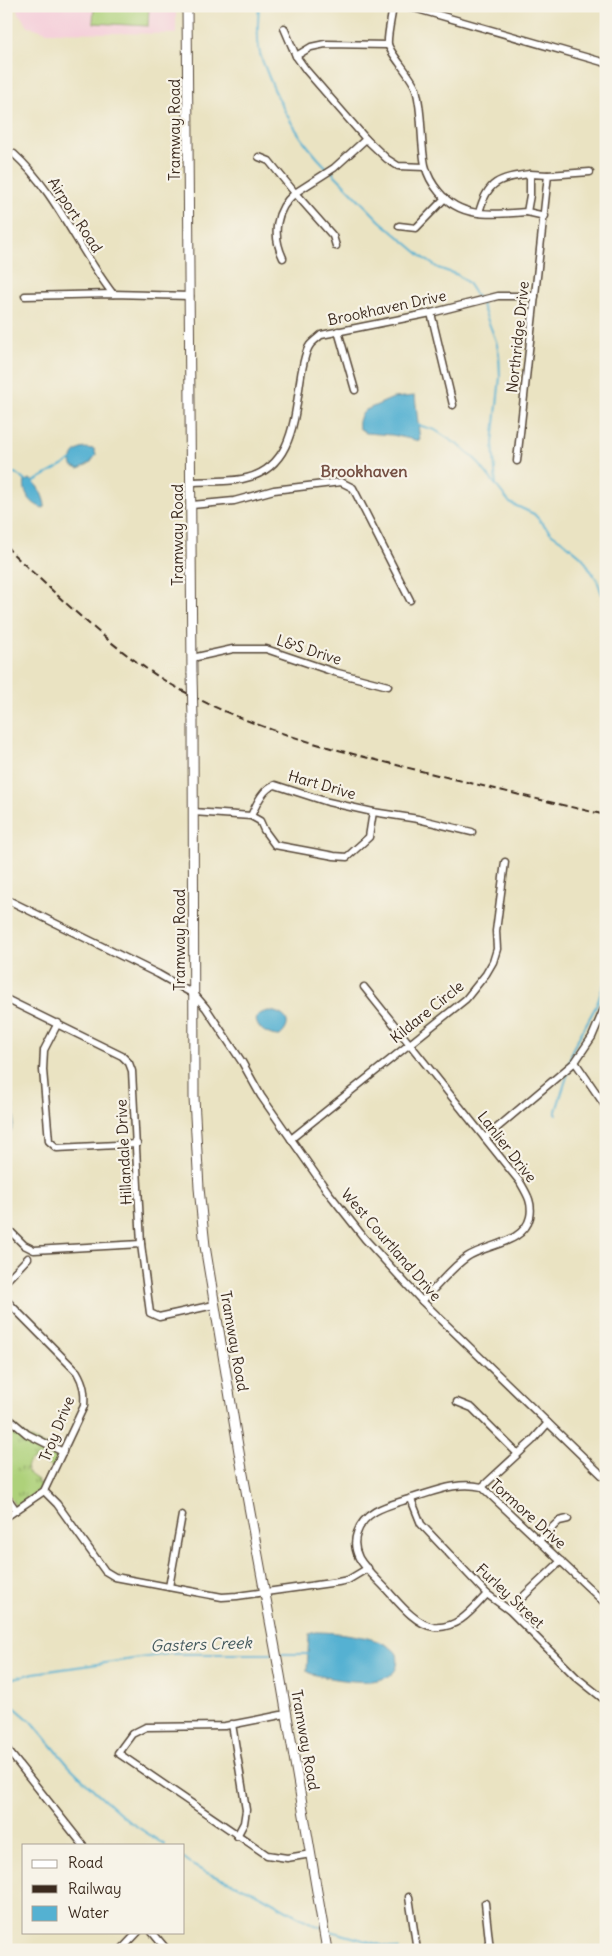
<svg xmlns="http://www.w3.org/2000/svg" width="612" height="1956" viewBox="0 0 612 1956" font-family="Delius,sans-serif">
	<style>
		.built { fill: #f5cfda }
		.grass { fill: #aed17a; stroke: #747e4c }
		.park { fill: url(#park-tufts); stroke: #747e4c }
		.water { fill: #54b1d2; stroke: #486e78 }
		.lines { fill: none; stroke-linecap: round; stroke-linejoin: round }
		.stream { stroke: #54b1d2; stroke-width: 2 }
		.minor-casing { stroke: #554637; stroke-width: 9 }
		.major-casing { stroke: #554637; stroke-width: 11 }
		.minor { stroke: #fff; stroke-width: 6 }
		.major { stroke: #fff; stroke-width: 9 }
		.rail { stroke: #3b2a1e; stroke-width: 2; stroke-dasharray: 8 4; stroke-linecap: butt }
		.major-bridge-casing { stroke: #554637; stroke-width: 11; stroke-linecap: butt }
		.major-bridge { stroke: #fff; stroke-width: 9 }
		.labels { text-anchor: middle; stroke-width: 4.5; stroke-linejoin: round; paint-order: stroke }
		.street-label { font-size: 15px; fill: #3b2a1e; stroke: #f7f3e8 }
		.neighbourhood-label { font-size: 16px; font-weight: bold; fill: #765144; stroke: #f7f3e8 }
		.water-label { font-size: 16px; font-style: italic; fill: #44595d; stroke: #f7f3e8 }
	</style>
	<defs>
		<pattern id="park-tufts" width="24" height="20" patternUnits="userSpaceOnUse" patternTransform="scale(1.25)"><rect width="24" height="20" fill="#aed17a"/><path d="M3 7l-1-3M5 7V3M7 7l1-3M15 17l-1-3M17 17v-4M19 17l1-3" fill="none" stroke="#8faa63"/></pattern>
	</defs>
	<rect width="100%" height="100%" fill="#f7f3e8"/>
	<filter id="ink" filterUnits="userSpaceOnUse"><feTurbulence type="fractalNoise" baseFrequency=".02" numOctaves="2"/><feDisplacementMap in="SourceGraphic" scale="10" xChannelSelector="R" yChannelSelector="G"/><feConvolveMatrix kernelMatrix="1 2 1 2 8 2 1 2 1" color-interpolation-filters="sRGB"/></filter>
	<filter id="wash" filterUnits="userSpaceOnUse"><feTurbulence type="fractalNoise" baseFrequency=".0096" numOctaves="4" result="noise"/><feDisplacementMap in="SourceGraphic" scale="20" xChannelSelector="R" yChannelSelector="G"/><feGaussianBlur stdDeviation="1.12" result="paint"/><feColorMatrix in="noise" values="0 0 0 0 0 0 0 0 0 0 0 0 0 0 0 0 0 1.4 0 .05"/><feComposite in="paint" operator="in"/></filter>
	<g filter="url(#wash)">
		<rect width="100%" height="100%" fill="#eae3c2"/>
		<path class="built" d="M16,6H176V34L47,32L28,26L19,14Z"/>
		<path class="grass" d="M94,6H149L148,26L93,23Z"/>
		<path class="park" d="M6,1419L26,1436L60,1453L53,1468C48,1465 43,1462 38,1460C31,1458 23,1465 28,1472C30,1475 35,1478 38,1480L37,1483L41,1485L43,1482L44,1483L41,1489L16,1507L6,1491Z"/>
		<g class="water">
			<path d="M415,396L420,441L392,435L366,433L359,428C358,421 360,415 366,410L393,398Z"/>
			<path d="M84,448L94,449L96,455L90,463L79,469L72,466C70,456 75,450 84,448Z"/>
			<path d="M30,479C38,485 43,495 45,505L44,508C32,506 22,492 25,481Z"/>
			<path d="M269,1011C286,1013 294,1023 280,1036C262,1037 243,1015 269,1011Z"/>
			<path d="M6,1086C14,1103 20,1123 6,1138Z"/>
			<path d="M315,1632C335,1632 386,1636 397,1654C406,1695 332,1679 312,1674L307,1671L309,1634Z"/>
		</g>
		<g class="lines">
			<g class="stream">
				<path d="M259,6C258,22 256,41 261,57C263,63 266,69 268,75C283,112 300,141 328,169"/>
				<path d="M332,172L380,221L425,259L438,268L458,275L468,283L481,303L496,341L499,354L500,377L493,443L496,485"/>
				<path d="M418,425L435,430L461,447L476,460L510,503L534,514L552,534L564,542L582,557L597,580L602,594L606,598"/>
				<path d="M6,475L15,473L26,481"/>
				<path d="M33,482L72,460"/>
				<path d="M569,1065L572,1050L595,1008L606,979"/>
				<path d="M556,1115V1111L569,1070"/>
				<path d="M279,1654H309"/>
				<path d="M6,1680L34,1673L169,1654H274"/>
				<path d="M6,1700L34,1724L69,1766L94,1790L130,1822L165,1845"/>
				<path d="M184,1859C205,1876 234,1882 258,1894C279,1905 298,1918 320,1927"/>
				<path d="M327,1930L399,1950"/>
			</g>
		</g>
	</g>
	<g filter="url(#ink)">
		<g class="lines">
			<g class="minor-casing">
				<g id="minor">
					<path d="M393,6C392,16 387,35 388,44C390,54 412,76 416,89C423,114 420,140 425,165C427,174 433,185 439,192C462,220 495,214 527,212L530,195V174L548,175"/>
					<path d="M407,6L606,63"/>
					<path d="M284,28L296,56L311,47L325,44L388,45"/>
					<path d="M296,56L306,70L366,139L387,159L398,166L425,167"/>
					<path d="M14,154C56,192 78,249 113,294"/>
					<path d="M259,157L269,161L295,193C275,210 272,235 283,258"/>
					<path d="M527,212L545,216"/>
					<path d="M479,213C487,181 499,178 530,174"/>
					<path d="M399,226L416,228L445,198"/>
					<path d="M336,246L333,236L295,193L334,168L366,139"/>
					<path d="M25,296L113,294L190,296"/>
					<path d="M431,313L453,405"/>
					<path d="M338,331L355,390"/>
					<path d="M517,461L548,175L590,172"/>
					<path d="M191,482C208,481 226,482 242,479C291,470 294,423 300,382C301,374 305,351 310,345C313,341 318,338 321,335L431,313L498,296H535"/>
					<path d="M192,505L234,501L274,490L341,482L353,488L410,600"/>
					<path d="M192,658L233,649H266L334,672L388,686"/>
					<path d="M193,812L251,816L260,821L264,830L275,845L334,856L347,857L369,837L373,812"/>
					<path d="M251,816C256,805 263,788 275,785L328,802L373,812L418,819L472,832"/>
					<path d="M6,899L158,974L195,995L206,1008L242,1062L261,1096L328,1192L365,1239L422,1301L606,1479"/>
					<path d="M364,987L520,1182C527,1194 533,1203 530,1217C524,1244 486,1244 467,1257C451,1268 436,1288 422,1301"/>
					<path d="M6,999L122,1056L129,1063L132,1071L141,1244L150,1313L159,1317L214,1305"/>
					<path d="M58,1023L44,1050L43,1070L49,1141L57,1148L137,1144"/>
					<path d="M575,1062L606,1107"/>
					<path d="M485,1138L575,1062L592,1037L606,1004"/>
					<path d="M291,1139L466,999L486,974L493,962L497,949L496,931L505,862"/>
					<path d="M6,1227L24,1245L34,1250L141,1244"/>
					<path d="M6,1281L28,1258"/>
					<path d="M6,1300L77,1372C84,1384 85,1393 84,1406L44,1491L6,1517"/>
					<path d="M457,1402L472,1408L517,1453"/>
					<path d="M6,1416L27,1434L63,1452"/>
					<path d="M482,1487L532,1441L548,1423"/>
					<path d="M44,1491L57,1504L105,1571L115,1577L222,1597L237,1596L338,1582L348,1580L368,1568"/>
					<path d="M6,1496L16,1510"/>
					<path d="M411,1499L421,1524L487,1594L509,1610L576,1677L606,1701"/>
					<path d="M539,1540L559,1521L568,1519"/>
					<path d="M169,1587L182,1515"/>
					<path d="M487,1594C472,1610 458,1629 434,1627C416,1625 398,1602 387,1590C378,1580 366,1570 359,1558C355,1550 354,1541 357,1533C365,1509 391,1505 412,1498C436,1491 458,1481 482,1487L606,1604"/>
					<path d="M509,1610L561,1561"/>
					<path d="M286,1714L225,1726L146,1727L132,1734L118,1753L267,1855L287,1858L311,1854"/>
					<path d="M232,1724L246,1810L244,1823L237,1836"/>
					<path d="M6,1748L83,1845"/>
					<path d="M409,1897L417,1950"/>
					<path d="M485,1903L490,1950"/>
					<path d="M152,1932L167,1950"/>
					<path d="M121,1950L138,1932"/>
				</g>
			</g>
			<g class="major-casing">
				<g id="major">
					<path d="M187,6L192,674"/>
					<path d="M193,719L194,1098L199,1188L205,1246L240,1458L280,1675L327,1950"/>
				</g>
			</g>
			<use href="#minor" class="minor"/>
			<use href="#major" class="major"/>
			<path class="rail" d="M6,545L11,552C64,601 117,655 181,690C256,731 339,751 421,771C483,786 544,801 606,815"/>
			<g class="major-bridge-casing">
				<path id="major-bridge" d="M192,674L193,719"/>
			</g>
			<use href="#major-bridge" class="major-bridge"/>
		</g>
	</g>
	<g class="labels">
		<g class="street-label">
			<text transform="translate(175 130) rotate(-90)" y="5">Tramway Road</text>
			<text transform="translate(75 215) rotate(57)" y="5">Airport Road</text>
			<text transform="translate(387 308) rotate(-12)" y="5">Brookhaven Drive</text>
			<text transform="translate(518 337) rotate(-84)" y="5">Northridge Drive</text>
			<text transform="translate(178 535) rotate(-90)" y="5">Tramway Road</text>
			<text transform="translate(309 650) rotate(18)" y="5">L&amp;S Drive</text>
			<text transform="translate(322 785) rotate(16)" y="5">Hart Drive</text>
			<text transform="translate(180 940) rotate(-90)" y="5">Tramway Road</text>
			<text transform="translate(427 1012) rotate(-39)" y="5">Kildare Circle</text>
			<text transform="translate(507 1147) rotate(52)" y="5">Lanlier Drive</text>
			<text transform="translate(124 1152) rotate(-93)" y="5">Hillandale Drive</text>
			<text transform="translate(391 1245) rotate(49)" y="5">West Courtland Drive</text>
			<text transform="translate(234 1341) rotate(80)" y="5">Tramway Road</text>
			<text transform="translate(57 1429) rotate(-68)" y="5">Troy Drive</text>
			<text transform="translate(528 1514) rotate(42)" y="5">Tormore Drive</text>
			<text transform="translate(510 1596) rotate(43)" y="5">Furley Street</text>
			<text transform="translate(305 1740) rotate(80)" y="5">Tramway Road</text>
		</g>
		<g class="neighbourhood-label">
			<text x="364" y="477">Brookhaven</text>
		</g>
		<g class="water-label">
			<text transform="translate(201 1644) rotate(-2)" y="6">Gasters Creek</text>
		</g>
	</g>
	<rect width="612" height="1956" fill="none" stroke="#f7f3e8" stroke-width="25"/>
	<rect x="22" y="1844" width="162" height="90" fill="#f7f3e8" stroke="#aca397"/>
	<rect x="32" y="1860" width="25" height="8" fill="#ffffff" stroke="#aca397"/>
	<text x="68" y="1868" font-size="15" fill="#3b2a1e">Road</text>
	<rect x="32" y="1885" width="25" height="8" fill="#3b2a1e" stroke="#aca397"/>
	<text x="68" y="1894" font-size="15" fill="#3b2a1e">Railway</text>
	<rect x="32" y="1906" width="25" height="15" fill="#54b1d2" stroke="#aca397"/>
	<text x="68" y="1918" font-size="15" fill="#3b2a1e">Water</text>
</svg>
